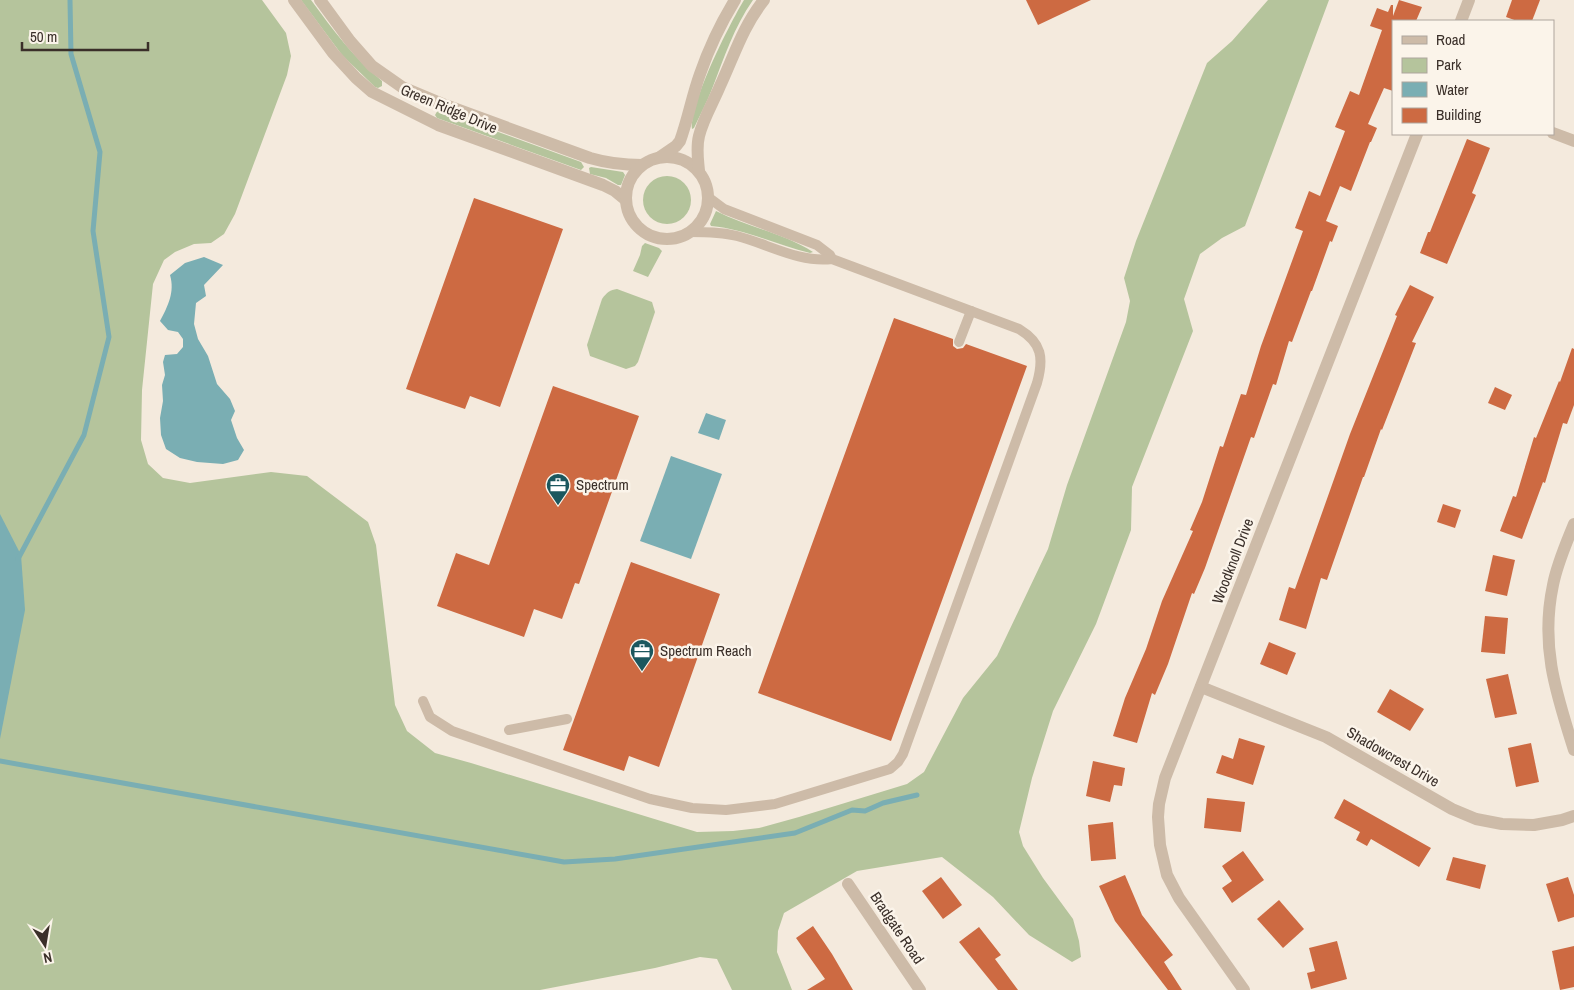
<svg xmlns="http://www.w3.org/2000/svg" width="1574" height="990" viewBox="0 0 1574 990" font-family="'Archivo Narrow',sans-serif">
	<style>
		.green { fill: #b5c49c }
		.water { fill: #7aaeb3 }
		.lines { fill: none; stroke-linecap: round; stroke-linejoin: round }
		.stream { stroke: #7aaeb3; stroke-width: 5 }
		.building { fill: #cd6a42 }
		.service { stroke: #cdbba8; stroke-width: 10 }
		.minor { stroke: #cdbba8; stroke-width: 12 }
		.labels { text-anchor: middle; stroke-width: 5; stroke-linejoin: round; paint-order: stroke }
		.street-label { font-size: 15px; fill: #3a2f29; stroke: #fbf4ea }
		.poi-label { font-size: 15px; fill: #3a2f29; stroke: #fbf4ea; text-anchor: start }
	</style>
	<rect width="100%" height="100%" fill="#f4eadd"/>
	<g class="green">
		<path d="M0,0H262L286,33L291,56L287,75L235,214L224,234L211,243L194,244L175,252L164,260L153,284L142,390L141,440L148,464L163,478L190,483L271,472L307,476L368,522L376,545L395,705L407,731L435,753L471,763L697,832L733,831L759,828L799,817L907,784L924,772L963,698L997,656L1048,549L1067,485L1126,322L1130,301L1124,278L1136,241L1207,63L1232,41L1268,0H1329L1245,226L1222,238L1200,254L1184,299L1193,331L1132,487L1131,530L1096,624L1053,711L1032,778L1019,832L1023,846L1043,878L1073,919L1079,941L1081,957L1072,962L1029,935L993,897L942,857L857,871L784,913L778,931L777,952L792,990H732L717,959L700,957L655,968L540,990H0Z"/>
		<path d="M301,0H311C333,30 353,57 382,81V86L378,88L375,87L342,55Z"/>
		<path d="M744,0H753C734,27 724,58 712,89C707,102 700,115 694,128L692,129C690,102 729,25 744,0Z"/>
		<path d="M438,110L581,162L584,167L581,170L437,118L435,115Z"/>
		<path d="M591,167L623,172L625,175L621,185H618L606,178L590,174L589,168Z"/>
		<circle cx="667" cy="200" r="24"/>
		<path d="M716,211C747,227 783,233 813,252L810,253C777,245 745,229 711,226L710,224Z"/>
		<path d="M645,243L659,248L662,251L648,277L633,271L640,255L642,246Z"/>
		<path d="M617,289L652,302L655,312L638,362L635,366L626,369L590,356L587,345L602,299C607,292 610,290 617,289Z"/>
	</g>
	<g class="water">
		<path d="M204,257L223,265L204,285L206,296L196,303L194,324L198,339L208,356L217,384L230,399L235,411L231,420L237,438L244,450L238,460L223,464L197,462L180,458L166,449L161,435L160,418L163,401L162,385L165,375L163,362L165,355L177,354L183,347V339L178,332L168,330L160,321C168,306 175,292 170,275L185,263Z"/>
		<path d="M706,413L726,420L719,440L698,433Z"/>
		<path d="M671,456L722,474L691,559L640,541Z"/>
		<path d="M0,514L21,555L25,610L0,739Z"/>
	</g>
	<g class="lines">
		<g class="stream">
			<path d="M18,559L84,435L109,337L93,231L100,152L71,54L70,0"/>
			<path d="M0,761L564,862L615,859L795,833L852,810L865,811L883,803L917,795"/>
		</g>
	</g>
	<g class="building">
		<path d="M1026,0H1091L1038,25Z"/>
		<path d="M1399,0L1422,7L1416,21H1393V91L1384,88L1368,124L1377,128L1371,142H1370L1351,191L1340,186L1326,221L1338,226L1332,242L1330,241L1312,291H1311L1292,342L1289,341L1276,385L1273,384L1254,438L1251,437L1205,568L1194,594L1192,593L1168,664L1155,695L1152,693L1137,743L1113,736L1125,698L1146,649L1162,601L1193,531L1190,530L1202,502L1220,446L1223,447L1241,394L1246,395L1261,346L1303,231L1295,228L1309,191L1320,196L1345,131L1335,127L1350,91L1359,95L1382,30L1370,26L1377,8L1388,12L1391,5H1393V16Z"/>
		<path d="M1512,0H1540L1532,21H1517L1506,17Z"/>
		<path d="M1467,139L1490,148L1472,193L1476,195L1447,264L1420,253L1428,232H1430Z"/>
		<path d="M474,198L563,229L500,407L470,396L465,409L406,389Z"/>
		<path d="M1410,285L1434,297L1412,342L1416,343L1382,430L1381,429L1364,477H1363L1327,580L1321,578L1306,629L1279,620L1289,587L1295,589L1350,434L1397,316L1395,315Z"/>
		<path d="M894,318L953,339V346L957,349L963,348L966,344L1027,366L891,741L758,693Z"/>
		<path d="M1572,348L1574,349V405L1567,424L1563,423L1545,483L1543,482L1522,539L1500,531L1513,496L1516,497L1534,437L1536,438L1559,381L1560,382Z"/>
		<path d="M553,386L639,416L579,584L575,583L562,619L534,609L524,637L437,606L456,553L489,565Z"/>
		<path d="M1495,387L1512,395L1505,410L1488,403Z"/>
		<path d="M1443,504L1461,510L1455,528L1437,522Z"/>
		<path d="M1493,555L1515,560L1507,596L1485,591Z"/>
		<path d="M631,562L720,594L659,767L629,756L624,771L563,750Z"/>
		<path d="M1485,616L1508,618L1505,654L1481,652Z"/>
		<path d="M1269,642L1296,653L1287,675L1260,664Z"/>
		<path d="M1508,674L1517,714L1495,718L1486,679Z"/>
		<path d="M1390,689L1424,709L1410,731L1377,712Z"/>
		<path d="M1239,738L1265,746L1253,785L1216,773L1222,755L1233,759Z"/>
		<path d="M1531,743L1539,782L1516,787L1508,748Z"/>
		<path d="M1093,761L1125,768L1122,786L1114,785L1110,802L1086,796Z"/>
		<path d="M1207,798L1245,802L1241,832L1204,828Z"/>
		<path d="M1344,799L1431,848L1419,867L1371,839L1367,846L1356,840L1360,832L1334,818Z"/>
		<path d="M1113,822L1116,859L1091,861L1088,825Z"/>
		<path d="M1243,851L1264,880L1232,903L1222,888L1232,881L1222,866Z"/>
		<path d="M1453,857L1486,865L1480,889L1446,880Z"/>
		<path d="M1125,875L1142,915L1173,955L1164,962L1182,990H1168L1115,921L1099,886Z"/>
		<path d="M941,877L962,905L943,919L922,891Z"/>
		<path d="M1568,877L1574,895V917L1558,922L1546,884Z"/>
		<path d="M1279,900L1304,929L1283,948L1257,919Z"/>
		<path d="M813,926L832,954L853,990H807L825,979L796,938Z"/>
		<path d="M979,927L1001,955L995,959L1018,990H998L959,942Z"/>
		<path d="M1337,941L1347,979L1311,989L1307,973L1315,971L1309,948Z"/>
		<path d="M1574,946V987L1560,990L1552,951Z"/>
	</g>
	<g class="lines">
		<g class="service">
			<path d="M708,197L724,209L817,245L830,255L832,259"/>
			<path d="M959,342L971,311"/>
			<path d="M423,701L430,717L452,731L650,799L692,808L726,810L775,804L890,769L898,762L903,754L1037,383C1044,358 1042,343 1019,329L832,259C799,263 768,244 737,236C721,232 706,232 690,232"/>
			<path d="M509,730L567,719"/>
		</g>
		<g class="minor">
			<path d="M294,0L333,53L356,78L372,92L438,125L603,185L615,191L626,200"/>
			<path d="M320,0L350,41L372,66L402,87L445,105L590,158C607,163 624,165 642,165"/>
			<path d="M1461,21L1469,0"/>
			<path d="M1553,133L1574,141"/>
			<circle cx="667" cy="198" r="41"/>
			<path d="M660,157L676,146L680,141C688,119 692,96 700,74C709,48 721,23 735,0"/>
			<path d="M699,171C698,159 696,148 699,136C703,119 713,103 720,86C734,56 743,26 764,0"/>
			<path d="M1574,524C1566,544 1557,564 1553,585C1540,646 1556,693 1574,750"/>
			<path d="M1201,687L1326,737L1452,809L1476,819L1502,824L1534,825L1562,820L1574,816"/>
			<path d="M848,884L920,990"/>
			<path d="M1244,990L1179,898L1167,875L1160,845L1158,817L1159,804L1165,778L1417,134"/>
		</g>
	</g>
	<defs>
		<g id="office-pin" transform="scale(1.25)"><path d="M0 17L-7.5 6A9.5 9.5 0 1 1 7.5 6Z" fill="#1b575e" stroke="#fbf4ea"/><path d="M-6-3h4V-5.5h4V-3h4V5H-6ZM-1-4.5V-3h2v-1.5ZM-6 0V1H6V0Z" fill="#fff"/></g>
	</defs>
	<g fill-rule="evenodd">
		<use href="#office-pin" x="558" y="485"/>
		<use href="#office-pin" x="642" y="651"/>
	</g>
	<g class="labels">
		<g class="street-label">
			<text transform="translate(449 109) rotate(23)" y="5">Green Ridge Drive</text>
			<text transform="translate(1233 561) rotate(-69)" y="5">Woodknoll Drive</text>
			<text transform="translate(1393 757) rotate(30)" y="5">Shadowcrest Drive</text>
			<text transform="translate(897 928) rotate(56)" y="5">Bradgate Road</text>
		</g>
		<g class="poi-label">
			<text x="576" y="490">Spectrum</text>
			<text x="660" y="656">Spectrum Reach</text>
		</g>
	</g>
	<rect x="1392" y="20" width="162" height="115" fill="#fbf4ea" stroke="#aea59d"/>
	<rect x="1402" y="36" width="25" height="8" fill="#cdbba8" stroke="#aea59d"/>
	<text x="1436" y="45" font-size="15" fill="#3a2f29">Road</text>
	<rect x="1402" y="58" width="25" height="15" fill="#b5c49c" stroke="#aea59d"/>
	<text x="1436" y="70" font-size="15" fill="#3a2f29">Park</text>
	<rect x="1402" y="82" width="25" height="15" fill="#7aaeb3" stroke="#aea59d"/>
	<text x="1436" y="95" font-size="15" fill="#3a2f29">Water</text>
	<rect x="1402" y="108" width="25" height="15" fill="#cd6a42" stroke="#aea59d"/>
	<text x="1436" y="120" font-size="15" fill="#3a2f29">Building</text>
	<g transform="translate(45 945) rotate(168)" stroke="#fbf4ea" stroke-width="4" paint-order="stroke">
	<path d="M0-4L9 19L0 12L-9 19Z" fill="#3a2f29"/>
	<text y="-8" font-size="14" font-weight="bold" text-anchor="middle" fill="#3a2f29">N</text>
	</g>
	<path d="M22 42v8h126v-8" fill="none" stroke="#3a2f29" stroke-width="2.5"/>
	<text x="30" y="42" font-size="15" fill="#3a2f29" stroke="#fbf4ea" stroke-width="4" paint-order="stroke">50 m</text>
</svg>
